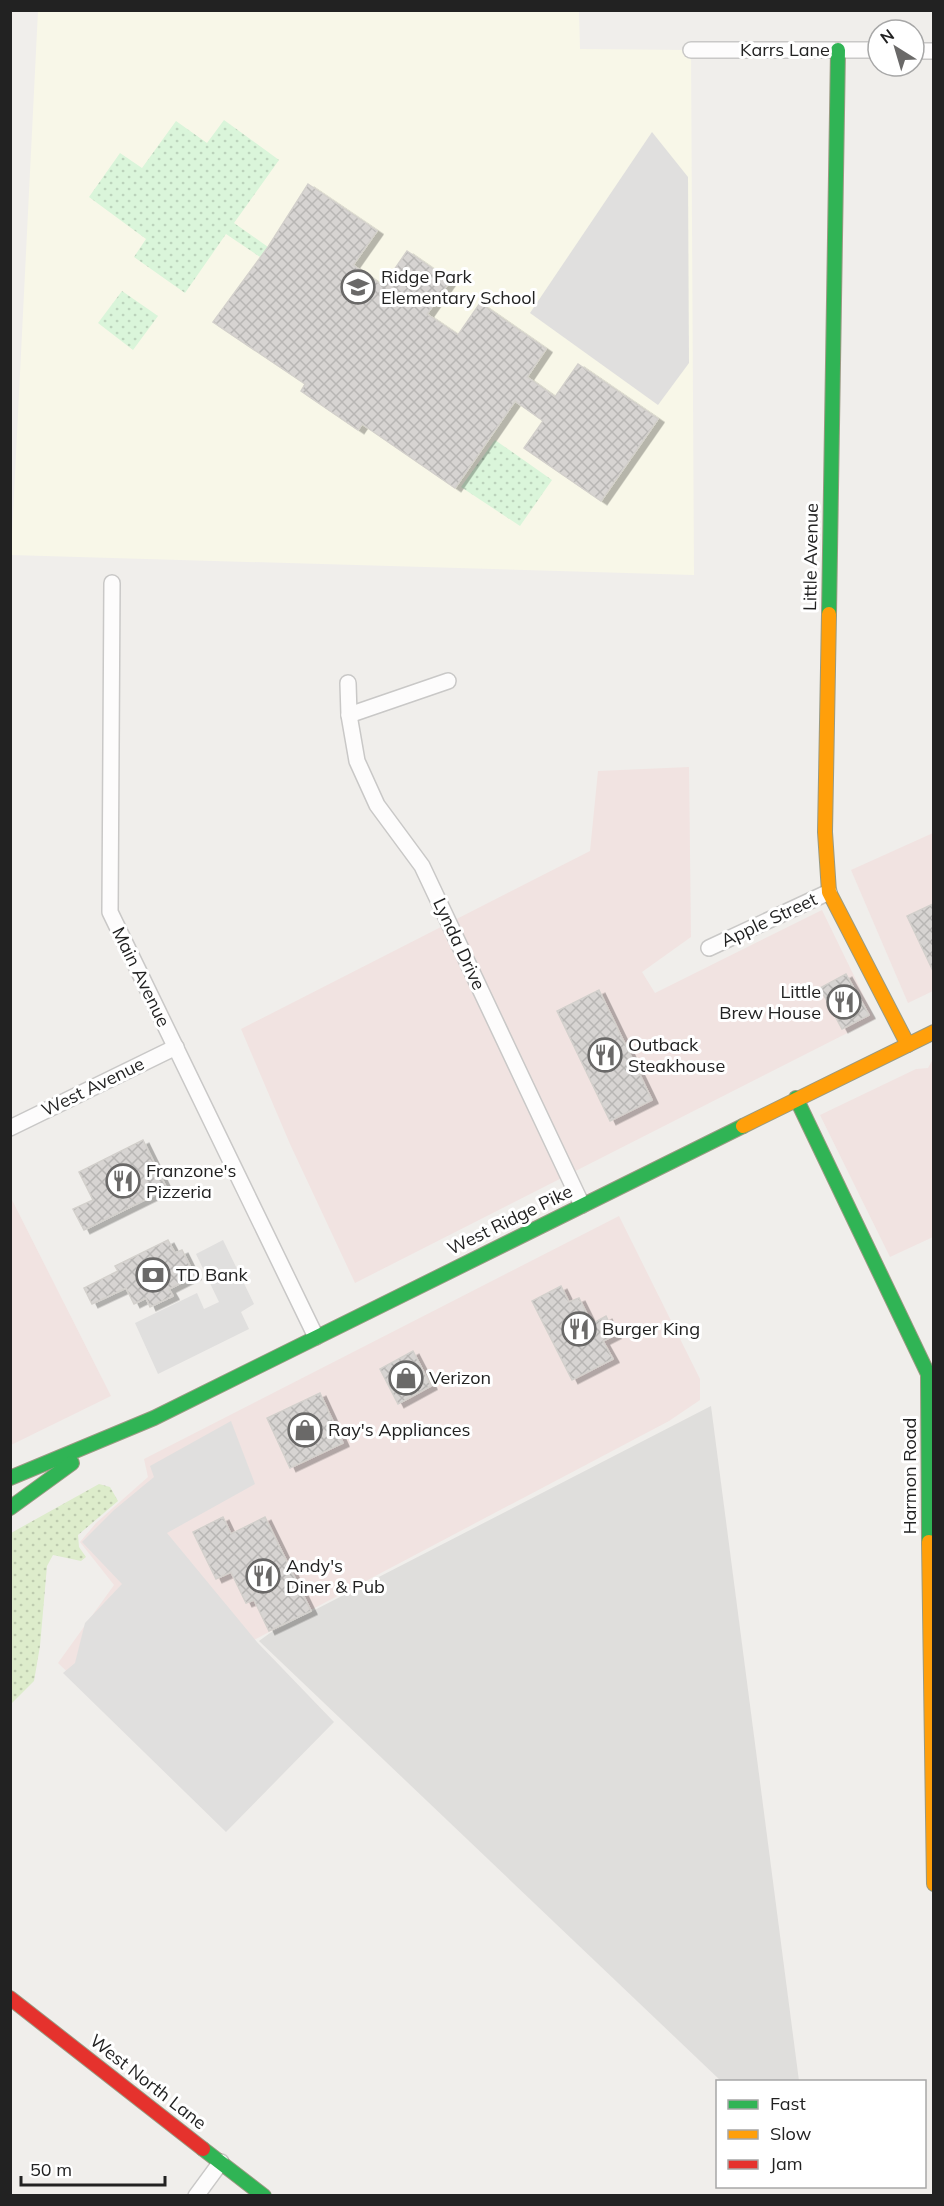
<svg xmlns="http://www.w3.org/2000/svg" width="944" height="2206" viewBox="0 0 944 2206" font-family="Mulish,sans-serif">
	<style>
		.residential { fill: #dfdedc }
		.commercial { fill: #f1e3e1 }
		.education { fill: #f8f7e8 }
		.grass { fill: url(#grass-dots) }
		.park { fill: url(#park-dots) }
		.parking { fill: #e0dfde }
		.building { fill: url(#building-cross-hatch); stroke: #d3d0cc; stroke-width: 1.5; filter: url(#shadow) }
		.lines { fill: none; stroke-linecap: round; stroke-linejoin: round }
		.street-casing { stroke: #c9c8c7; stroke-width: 18 }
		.fast-casing { stroke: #999a82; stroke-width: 16 }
		.slow-casing { stroke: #999a82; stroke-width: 16 }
		.jam-casing { stroke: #999a82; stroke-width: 16 }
		.street { stroke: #fdfcfc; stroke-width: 15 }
		.fast { stroke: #30b455; stroke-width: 14 }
		.slow { stroke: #ff9f0a; stroke-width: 14 }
		.jam { stroke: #e5322d; stroke-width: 14 }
		.labels { text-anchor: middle; stroke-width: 6; stroke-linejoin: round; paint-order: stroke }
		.street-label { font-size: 18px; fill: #222; stroke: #fff }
		.poi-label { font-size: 18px; fill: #222; stroke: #fff; text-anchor: start }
	</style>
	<defs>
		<pattern id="grass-dots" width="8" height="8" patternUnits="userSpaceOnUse" patternTransform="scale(1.5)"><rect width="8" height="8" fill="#ddeccb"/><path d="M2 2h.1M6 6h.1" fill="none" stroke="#bdcaae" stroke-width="1.8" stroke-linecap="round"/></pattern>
		<pattern id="park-dots" width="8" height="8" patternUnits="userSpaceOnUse" patternTransform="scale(1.5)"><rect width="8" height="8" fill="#daf5da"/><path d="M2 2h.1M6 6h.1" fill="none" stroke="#bbd2bb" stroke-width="1.8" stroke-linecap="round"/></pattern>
		<pattern id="building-cross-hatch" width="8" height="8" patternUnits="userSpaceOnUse" patternTransform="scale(1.5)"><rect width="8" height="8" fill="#d7d4d2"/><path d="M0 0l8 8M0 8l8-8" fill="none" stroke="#b8b6b4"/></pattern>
		<filter id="shadow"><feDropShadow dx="6" dy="3.5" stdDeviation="0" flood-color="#0004"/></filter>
	</defs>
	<rect width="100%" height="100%" fill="#f0eeeb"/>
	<path class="residential" d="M711,1406L799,2081H721L259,1641L270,1633Z"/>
	<g class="commercial">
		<path d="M689,767L691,937L642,972L655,993L822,910L875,1019L355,1283L290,1144L241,1029L590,851L598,771Z"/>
		<path d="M933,833V991L908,1003L851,870Z"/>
		<path d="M933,1059V1237L890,1257L820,1115L916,1069L928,1068Z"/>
		<path d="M10,1196L111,1396L11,1445H10Z"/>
		<path d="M619,1216L700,1379V1400L669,1421L250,1642L223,1821L58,1663L114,1585L80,1542L96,1523L148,1477L144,1459Z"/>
	</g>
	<path class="education" d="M38,11H579L580,49L691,50L694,575L11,555Z"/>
	<path class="grass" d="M99,1484L110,1487L118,1501L78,1535L79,1547L86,1557L81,1561L53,1555L47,1566L40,1646L34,1681L11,1704V1533Z"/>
	<g class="park">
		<path d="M224,120L279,160L234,223L268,247L260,257L226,234L185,293L134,257L146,239L89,197L120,153L142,168L176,121L207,143Z"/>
		<path d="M122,291L158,316L133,350L98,323Z"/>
		<path d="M495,440L552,480L520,526L461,487Z"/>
	</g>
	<g class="parking">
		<path d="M652,132L688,177L689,363L658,405L530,313Z"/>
		<path d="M223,1240L254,1304L241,1312L249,1329L158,1374L135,1323L197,1293L204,1309L219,1302L196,1254Z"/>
		<path d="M231,1421L255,1484L167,1533L257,1642L334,1722L226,1832L63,1673L75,1663L85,1623L122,1584L82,1542L114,1510L154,1477L150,1466Z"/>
	</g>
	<g class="building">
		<path d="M308,184L377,231L353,265L383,286L407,251L450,281L427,314L458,335L480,303L546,349L527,377L555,397L578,364L658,419L601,501L524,448L543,421L515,401L455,488L362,424L358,430L301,391L305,384L213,322L268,247Z"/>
		<path d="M933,904V971L907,916Z"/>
		<path d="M846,974L869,1015L842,1029L820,988Z"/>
		<path d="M599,990L652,1100L610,1121L557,1011Z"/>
		<path d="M143,1140L167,1189L84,1230L73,1209L93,1200L79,1172Z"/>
		<path d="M168,1240L175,1253L182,1250L195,1276L169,1289L173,1296L150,1307L146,1298L134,1304L126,1288L92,1304L84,1288L118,1271L115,1266Z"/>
		<path d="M561,1286L569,1302L579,1298L592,1324L606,1316L615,1335L603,1341L613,1359L572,1380L532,1301Z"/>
		<path d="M413,1351L431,1386L398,1404L380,1369Z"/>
		<path d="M320,1393L343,1443L290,1468L267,1418Z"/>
		<path d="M223,1517L231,1534L265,1517L311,1611L269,1631L254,1600L246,1603L231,1572L216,1579L193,1532Z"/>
	</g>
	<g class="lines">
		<g class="street-casing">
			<g id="street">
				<path d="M691,50H878"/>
				<path d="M914,51H934"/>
				<path d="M112,583L110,912L316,1337"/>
				<path d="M348,683L349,715L357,761L377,805L422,866L582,1205"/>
				<path d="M349,715L448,681"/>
				<path d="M709,948L829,892"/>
				<path d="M10,1128L176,1047"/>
				<path d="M196,2196L221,2162"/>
			</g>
		</g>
		<g class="fast-casing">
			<g id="fast">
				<path d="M829,614L838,50"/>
				<path d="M796,1098L928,1374L929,1542"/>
				<path d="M10,1478L154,1418L743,1126"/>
				<path d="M10,1508L72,1463"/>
				<path d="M203,2149L264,2196"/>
			</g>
		</g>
		<g class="slow-casing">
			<g id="slow">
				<path d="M829,614L825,832L829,892L908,1045"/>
				<path d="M743,1126L934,1032"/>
				<path d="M929,1542L934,1884"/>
			</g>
		</g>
		<g class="jam-casing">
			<path id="jam" d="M10,1998L203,2149"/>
		</g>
		<use href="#street" class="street"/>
		<use href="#fast" class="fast"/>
		<use href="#slow" class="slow"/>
		<use href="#jam" class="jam"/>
	</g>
	<defs>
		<g id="school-ring" transform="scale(1.725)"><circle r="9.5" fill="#fff" stroke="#6a6968" stroke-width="1.5"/><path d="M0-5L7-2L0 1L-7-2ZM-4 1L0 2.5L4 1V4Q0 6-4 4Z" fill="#6a6968"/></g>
		<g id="restaurant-ring" transform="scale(1.725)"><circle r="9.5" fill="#fff" stroke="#6a6968" stroke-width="1.5"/><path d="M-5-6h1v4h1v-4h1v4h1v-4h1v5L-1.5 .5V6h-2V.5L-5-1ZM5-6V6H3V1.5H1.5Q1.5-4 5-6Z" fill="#6a6968"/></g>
		<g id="bank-ring" transform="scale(1.725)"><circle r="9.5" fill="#fff" stroke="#6a6968" stroke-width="1.5"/><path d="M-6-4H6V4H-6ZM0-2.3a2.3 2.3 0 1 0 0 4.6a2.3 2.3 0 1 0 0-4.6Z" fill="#6a6968"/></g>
		<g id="shop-ring" transform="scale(1.725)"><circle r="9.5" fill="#fff" stroke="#6a6968" stroke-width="1.5"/><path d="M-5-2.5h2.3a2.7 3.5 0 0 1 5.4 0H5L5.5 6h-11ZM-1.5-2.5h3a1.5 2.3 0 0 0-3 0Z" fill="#6a6968"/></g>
	</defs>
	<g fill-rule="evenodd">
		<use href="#school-ring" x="358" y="287"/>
		<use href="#restaurant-ring" x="844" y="1002"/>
		<use href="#restaurant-ring" x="605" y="1055"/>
		<use href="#restaurant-ring" x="123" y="1181"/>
		<use href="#bank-ring" x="153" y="1275"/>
		<use href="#restaurant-ring" x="579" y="1329"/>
		<use href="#shop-ring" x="406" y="1378"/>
		<use href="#shop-ring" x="305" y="1430"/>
		<use href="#restaurant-ring" x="263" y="1576"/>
	</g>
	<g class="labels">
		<g class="street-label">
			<text x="785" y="56">Karrs Lane</text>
			<text transform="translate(811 557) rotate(-89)" y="6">Little Avenue</text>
			<text transform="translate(769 920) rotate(-25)" y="6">Apple Street</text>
			<text transform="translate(459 944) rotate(65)" y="6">Lynda Drive</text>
			<text transform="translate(141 977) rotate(64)" y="6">Main Avenue</text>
			<text transform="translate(93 1087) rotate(-26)" y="6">West Avenue</text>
			<text transform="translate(510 1220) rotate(-26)" y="6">West Ridge Pike</text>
			<text transform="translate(910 1476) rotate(-90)" y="6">Harmon Road</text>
			<text transform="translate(148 2082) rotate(38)" y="6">West North Lane</text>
		</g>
		<g class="poi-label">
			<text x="381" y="283">Ridge Park<tspan x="381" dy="21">Elementary School</tspan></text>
			<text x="821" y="998" text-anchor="end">Little<tspan x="821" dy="21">Brew House</tspan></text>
			<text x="628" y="1051">Outback<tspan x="628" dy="21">Steakhouse</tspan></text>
			<text x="146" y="1177">Franzone's<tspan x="146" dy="21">Pizzeria</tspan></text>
			<text x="176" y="1281">TD Bank</text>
			<text x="602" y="1335">Burger King</text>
			<text x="429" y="1384">Verizon</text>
			<text x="328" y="1436">Ray's Appliances</text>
			<text x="286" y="1572">Andy's<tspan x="286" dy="21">Diner &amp; Pub</tspan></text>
		</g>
	</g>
	<rect width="944" height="2206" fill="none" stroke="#222222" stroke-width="24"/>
	<rect x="716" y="2080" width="210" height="108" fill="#ffffff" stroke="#a7a7a7" stroke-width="1.5"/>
	<rect x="728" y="2100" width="30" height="9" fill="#30b455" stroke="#a7a7a7" stroke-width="1.5"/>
	<text x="770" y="2110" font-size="18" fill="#222222">Fast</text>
	<rect x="728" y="2130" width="30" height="9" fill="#ff9f0a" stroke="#a7a7a7" stroke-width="1.5"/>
	<text x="770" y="2140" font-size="18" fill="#222222">Slow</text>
	<rect x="728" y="2160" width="30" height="9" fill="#e5322d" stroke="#a7a7a7" stroke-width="1.5"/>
	<text x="770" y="2170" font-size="18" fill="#222222">Jam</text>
	<g transform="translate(896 48) rotate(323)"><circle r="28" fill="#ffffff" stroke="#a7a7a7" stroke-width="1.5"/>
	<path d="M0-4.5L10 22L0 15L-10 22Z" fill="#6a6968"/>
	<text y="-9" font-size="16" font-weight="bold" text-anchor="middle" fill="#222222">N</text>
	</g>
	<path d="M21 2176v9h144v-9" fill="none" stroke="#222222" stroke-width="3"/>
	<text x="30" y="2176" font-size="18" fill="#222222" stroke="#ffffff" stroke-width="4.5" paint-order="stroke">50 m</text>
</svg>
